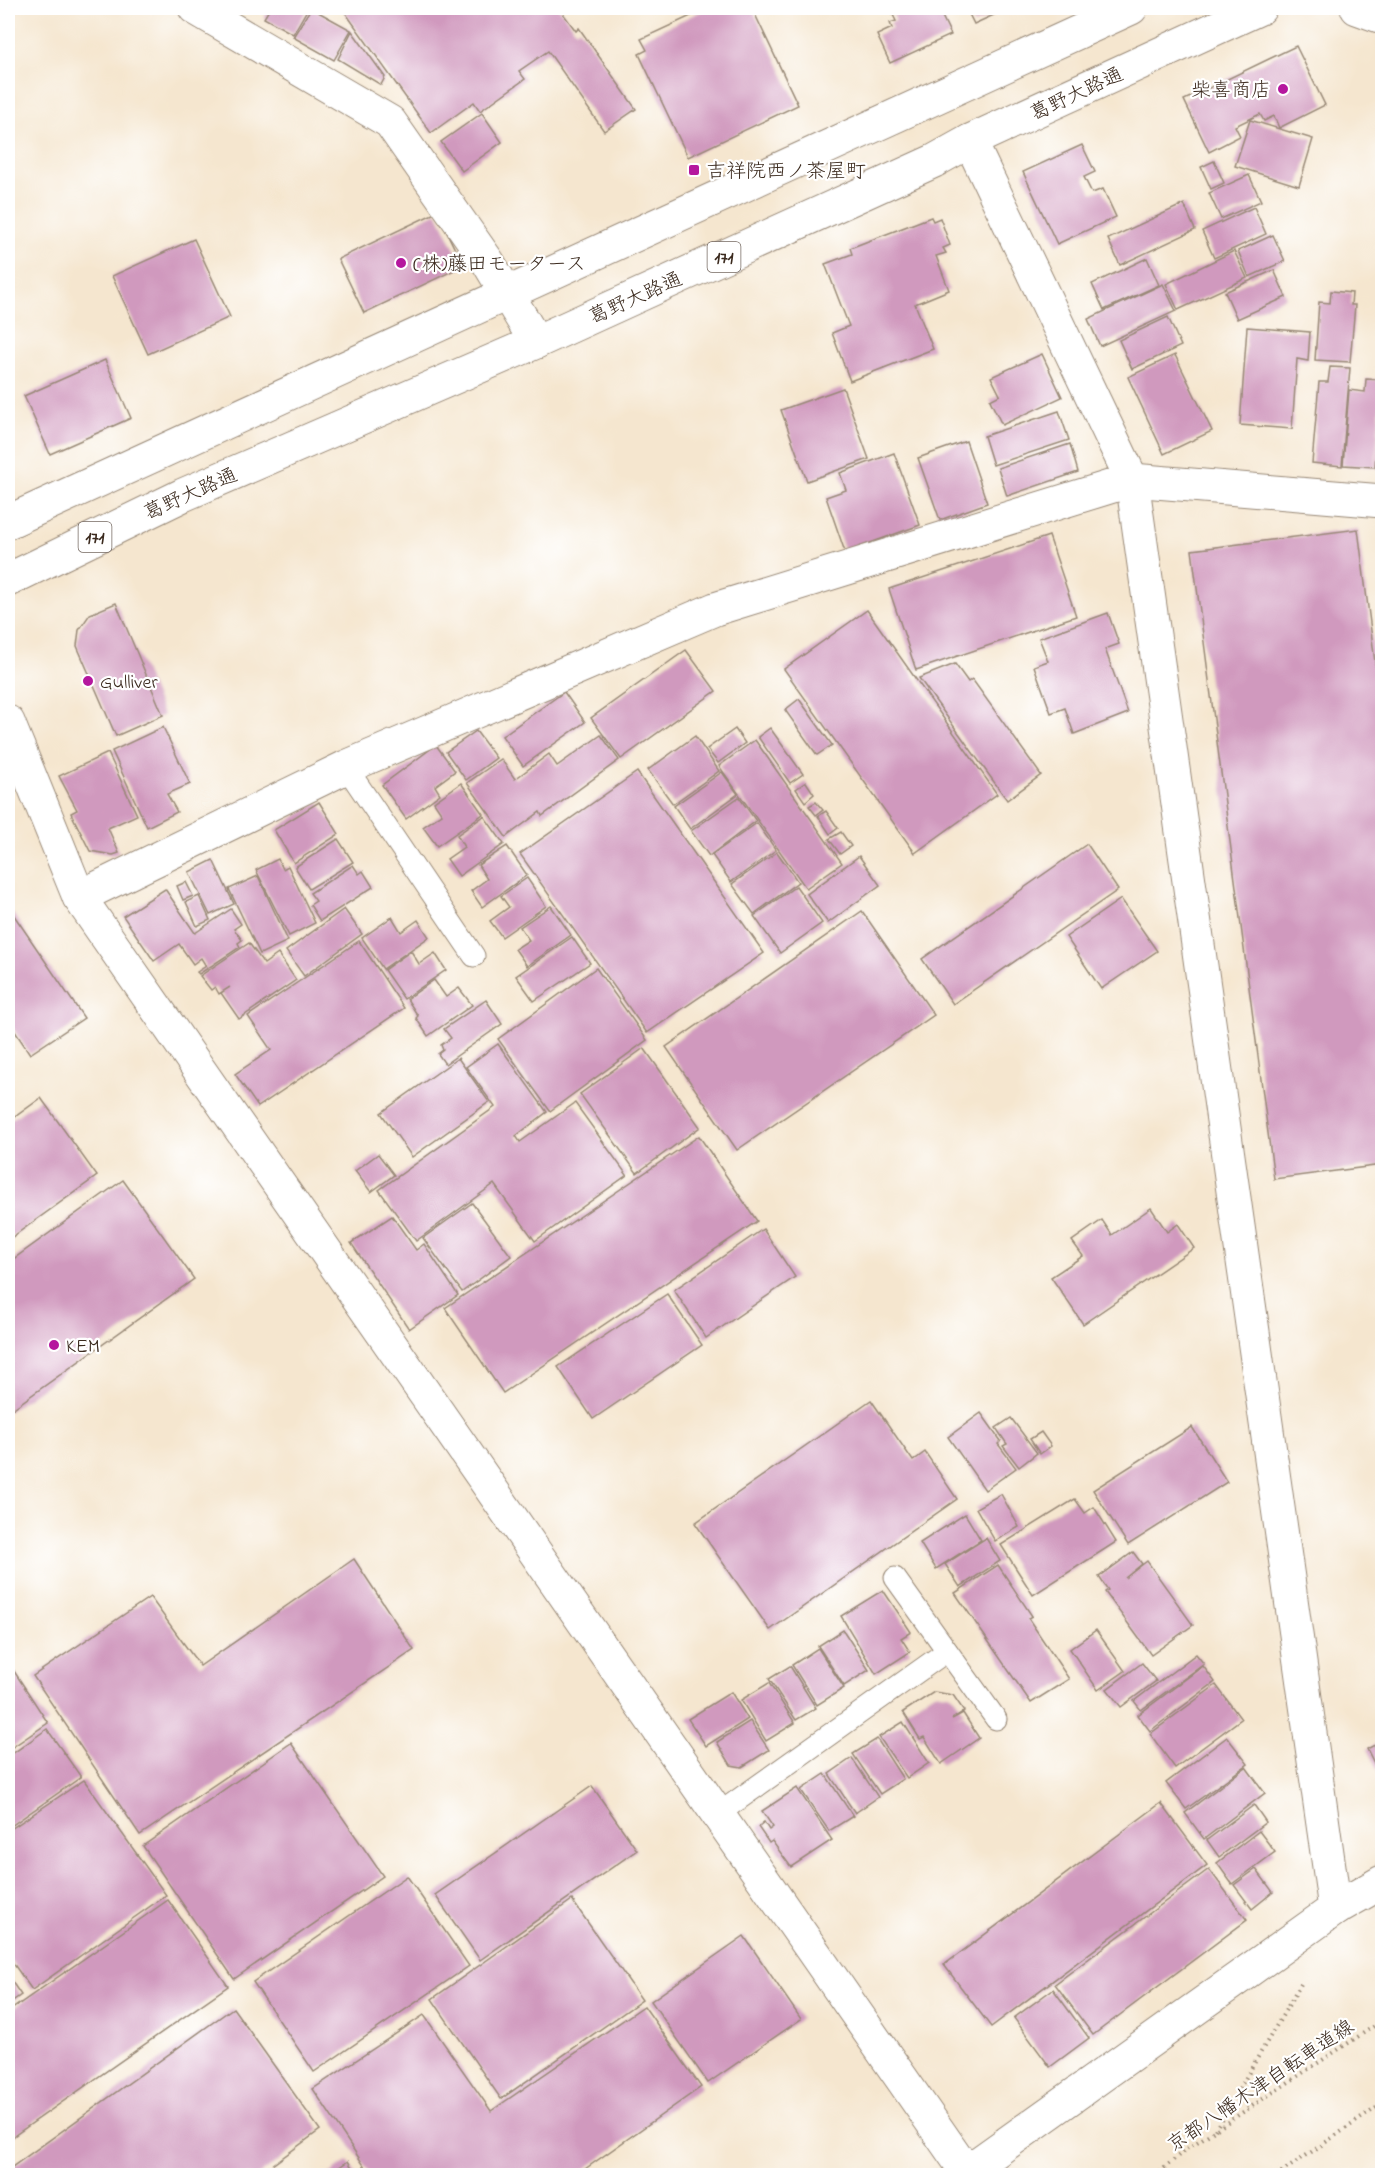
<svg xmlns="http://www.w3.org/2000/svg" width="1390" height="2183" viewBox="0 0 1390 2183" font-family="'Indie Flower','Klee One',sans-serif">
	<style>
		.building { fill: #d099be }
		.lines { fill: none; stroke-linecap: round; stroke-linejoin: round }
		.lane-casing { stroke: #988876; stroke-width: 23 }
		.street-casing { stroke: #988876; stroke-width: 35 }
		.highway-casing { stroke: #988876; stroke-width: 35 }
		.path { stroke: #988876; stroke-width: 4; stroke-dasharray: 1.5 4.5; stroke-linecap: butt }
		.lane { stroke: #fff; stroke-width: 21 }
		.street { stroke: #fff; stroke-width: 33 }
		.highway { stroke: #fff; stroke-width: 33 }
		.poi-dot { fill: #b5179e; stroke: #fff; stroke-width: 2 }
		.labels { text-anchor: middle; stroke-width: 4.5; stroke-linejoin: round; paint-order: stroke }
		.shield { fill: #fff; stroke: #766a62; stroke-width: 1.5 }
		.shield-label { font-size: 18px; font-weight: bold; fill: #3b2a1e }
		.poi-label { font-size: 20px; fill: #3b2a1e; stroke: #fff; text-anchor: start }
		.street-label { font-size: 20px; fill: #3b2a1e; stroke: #fff }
	</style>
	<rect width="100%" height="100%" fill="#fff"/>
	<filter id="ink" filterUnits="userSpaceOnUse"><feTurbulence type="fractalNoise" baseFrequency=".0167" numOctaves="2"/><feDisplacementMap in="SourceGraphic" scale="12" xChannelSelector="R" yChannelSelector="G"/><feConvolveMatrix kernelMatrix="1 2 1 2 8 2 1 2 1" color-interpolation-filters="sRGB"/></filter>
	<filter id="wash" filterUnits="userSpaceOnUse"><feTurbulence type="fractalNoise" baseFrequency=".008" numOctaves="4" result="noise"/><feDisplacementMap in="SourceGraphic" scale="24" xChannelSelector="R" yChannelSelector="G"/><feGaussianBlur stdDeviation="1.35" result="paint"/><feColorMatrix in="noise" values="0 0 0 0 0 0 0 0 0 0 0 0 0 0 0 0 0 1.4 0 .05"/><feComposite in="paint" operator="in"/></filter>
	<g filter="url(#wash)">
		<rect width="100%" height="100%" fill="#f5e6cf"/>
		<g id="blocks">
			<g class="building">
				<path d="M270,8H308L293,34L264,18Z"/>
				<path d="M311,8L351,30L334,60L293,37Z"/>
				<path d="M342,8H559L576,31L579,28L636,109L604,131L548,51L519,71L525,79L480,111L474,102L431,133Z"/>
				<path d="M708,8H752L798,105L688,157L639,54L647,50L641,39Z"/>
				<path d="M910,8H938L951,35L890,63L877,35L892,28L890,23L896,21L893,15Z"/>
				<path d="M966,8H1009L974,24Z"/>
				<path d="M352,31L385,77L381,85L338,59Z"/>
				<path d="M1296,46L1325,105L1279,128L1274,116L1264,121L1260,114L1235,126L1240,136L1209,152L1184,100Z"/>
				<path d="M482,113L502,142L462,171L441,142Z"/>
				<path d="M1250,120L1313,139L1299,186L1235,166Z"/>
				<path d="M1082,145L1095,172L1084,177L1092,193L1103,189L1116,217L1057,244L1023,172Z"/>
				<path d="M1214,161L1224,183L1211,189L1201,167Z"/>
				<path d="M1249,175L1261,201L1221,219L1209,193Z"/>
				<path d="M1184,204L1195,230L1120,265L1108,239Z"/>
				<path d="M1254,207L1266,234L1214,258L1202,231Z"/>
				<path d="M437,212L463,266L364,313L338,259Z"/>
				<path d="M931,217L933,221L940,218L950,245L943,248L946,253L936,256L949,290L915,304L933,349L850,381L832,333L849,326L825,264L852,254L850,248Z"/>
				<path d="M1273,235L1285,261L1249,277L1238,251Z"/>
				<path d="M194,239L230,317L148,354L112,276Z"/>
				<path d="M1234,251L1247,278L1178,310L1166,284Z"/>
				<path d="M1147,258L1159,285L1104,310L1092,284Z"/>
				<path d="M1274,270L1286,297L1237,319L1225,292Z"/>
				<path d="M1163,284L1176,311L1100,346L1088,319Z"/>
				<path d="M1381,287H1382V324H1378Z"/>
				<path d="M1331,291L1352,293L1351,305H1355L1350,362L1315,360L1319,302L1330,303Z"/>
				<path d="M1168,317L1181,346L1132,369L1119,340Z"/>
				<path d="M1247,327L1310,332L1308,361L1297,359L1292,429L1240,425Z"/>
				<path d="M1042,354L1062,397L1002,425L990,400L1000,395L991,377Z"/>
				<path d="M1175,355L1212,431L1164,454L1128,377Z"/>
				<path d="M105,360L131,418L50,454L24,396Z"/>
				<path d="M1330,367L1350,368L1342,466L1312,463L1319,382H1328Z"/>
				<path d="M1366,379L1382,380L1375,467L1343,465L1349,390L1365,392Z"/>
				<path d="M843,388L869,459L807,481L781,410Z"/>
				<path d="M1381,405H1382V469L1376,468Z"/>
				<path d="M1059,411L1069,440L993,465L984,436Z"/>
				<path d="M966,441L987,503L940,520L918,458Z"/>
				<path d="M1070,444L1078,472L1007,496L998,468Z"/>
				<path d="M894,453L920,525L845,552L826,497L846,490L840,473Z"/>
				<path d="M1358,529L1382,717V1165L1274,1179L1192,550Z"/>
				<path d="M1049,536L1076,616L916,670L889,589Z"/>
				<path d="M116,603L163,715L116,736L77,646L79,630L90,614Z"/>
				<path d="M867,610L997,794L915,853L784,669Z"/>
				<path d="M1108,613L1119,644L1105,649L1128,713L1074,734L1065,708L1051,713L1034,666L1048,661L1039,638Z"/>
				<path d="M686,650L716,691L621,759L591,718Z"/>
				<path d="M955,664L968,682L972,679L1041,775L1007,800L919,678Z"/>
				<path d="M564,692L585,722L523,766L502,736Z"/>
				<path d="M799,699L832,745L817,755L785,710Z"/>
				<path d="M163,727L190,784L167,794L177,812L147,827L112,751Z"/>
				<path d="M770,728L803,774L790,783L758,737Z"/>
				<path d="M735,729L745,743L718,763L707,749Z"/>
				<path d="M476,731L496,758L466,780L446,752Z"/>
				<path d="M601,735L619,760L542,816L540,812L506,837L467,783L501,759L515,779L549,754L557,766Z"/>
				<path d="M695,736L719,771L673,804L648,770Z"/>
				<path d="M755,740L842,863L806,888L719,766Z"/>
				<path d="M436,745L455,771L435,786L440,794L406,819L382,785Z"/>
				<path d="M108,753L137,815L108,828L119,853L113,855L90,851L71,813L77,810L59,776Z"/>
				<path d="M637,772L764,953L647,1033L520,854Z"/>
				<path d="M722,772L738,794L690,829L674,806Z"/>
				<path d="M806,782L814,794L805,802L796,789Z"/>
				<path d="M461,783L483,814L437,846L423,827L442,814L434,802Z"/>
				<path d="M739,797L756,821L709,856L691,831Z"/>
				<path d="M319,802L339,834L294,863L274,830Z"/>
				<path d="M816,802L823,810L816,815L809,806Z"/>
				<path d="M826,811L838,828L830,834L818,816Z"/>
				<path d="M484,816L504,844L459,876L447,859L464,847L457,835Z"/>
				<path d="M757,823L776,850L731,882L712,855Z"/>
				<path d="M841,832L851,846L840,854L829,839Z"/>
				<path d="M338,839L353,862L309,889L295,867Z"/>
				<path d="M1087,844L1118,890L953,1004L922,959Z"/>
				<path d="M507,846L527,875L482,907L471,891L487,879L478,865Z"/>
				<path d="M777,852L798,882L754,914L732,884Z"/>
				<path d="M859,856L880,885L828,923L807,894Z"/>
				<path d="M278,859L283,869L288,866L315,923L289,936L256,870Z"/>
				<path d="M213,860L234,904L210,915L189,872Z"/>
				<path d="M353,865L359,874L363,871L373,887L320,921L310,905L316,901L310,893Z"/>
				<path d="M258,876L288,941L260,954L229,889Z"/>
				<path d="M527,878L546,906L502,937L490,921L509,907L501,896Z"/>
				<path d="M186,882L193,896L183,900L177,886Z"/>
				<path d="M796,886L822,923L780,953L754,916Z"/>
				<path d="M165,889L195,933L231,909L241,924L234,929L242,940L238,943L240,947L199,974L197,972L206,966L201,958L193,964L179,944L154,961L123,916Z"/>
				<path d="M199,896L210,920L197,926L186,902Z"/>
				<path d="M1121,899L1157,951L1101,989L1066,937Z"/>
				<path d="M551,906L571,935L527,966L515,949L529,940L520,927Z"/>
				<path d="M9,908L84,1018L30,1054L8,1021V909Z"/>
				<path d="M344,909L362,934L304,976L286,951Z"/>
				<path d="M862,911L934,1015L737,1150L666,1047Z"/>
				<path d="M392,917L401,932L418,920L429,937L383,969L362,938Z"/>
				<path d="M572,937L590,963L534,1001L516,976Z"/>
				<path d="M359,941L404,1008L258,1107L235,1074L271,1050L248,1016Z"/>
				<path d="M249,943L264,964L278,954L296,980L239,1019L221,993L230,987L219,994L215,987L211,990L200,976Z"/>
				<path d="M411,951L419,964L435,953L446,970L404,999L384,970Z"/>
				<path d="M596,968L647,1040L550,1111L498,1039Z"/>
				<path d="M434,980L446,997L459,988L472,1005L428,1036L416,1018L418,1016L407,999Z"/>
				<path d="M486,1000L502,1024L445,1064L438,1054L443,1050L441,1045L451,1038L444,1029Z"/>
				<path d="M498,1044L547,1112L516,1136L520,1142L575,1103L627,1175L535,1241L494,1184L416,1241L379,1190L495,1107L466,1067Z"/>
				<path d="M644,1048L700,1127L637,1173L580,1094Z"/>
				<path d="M458,1058L489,1102L412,1157L381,1113Z"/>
				<path d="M41,1098L97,1176L8,1240V1122Z"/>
				<path d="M699,1136L757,1221L503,1393L445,1308Z"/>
				<path d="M378,1154L394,1175L371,1192L355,1171Z"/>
				<path d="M123,1180L194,1279L8,1412V1263Z"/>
				<path d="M472,1203L511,1256L462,1292L423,1238Z"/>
				<path d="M1151,1208L1167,1232L1178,1224L1194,1248L1083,1324L1051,1277L1083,1256L1072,1241L1102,1220L1112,1235Z"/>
				<path d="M392,1216L416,1250L424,1244L458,1295L409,1329L351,1243Z"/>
				<path d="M763,1229L795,1277L706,1338L674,1290Z"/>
				<path d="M667,1294L702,1345L593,1419L558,1367Z"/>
				<path d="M871,1400L913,1461L925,1452L957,1499L770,1630L695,1523Z"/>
				<path d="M981,1413L1001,1441L998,1444L1016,1468L985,1490L948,1437Z"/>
				<path d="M1011,1418L1037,1453L1019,1467L1003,1446L1007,1444L996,1428Z"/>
				<path d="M1192,1427L1227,1482L1128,1545L1093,1490Z"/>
				<path d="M1041,1432L1051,1446L1040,1454L1030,1439Z"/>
				<path d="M1001,1494L1019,1527L995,1541L976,1508Z"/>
				<path d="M1075,1499L1085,1513L1094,1507L1116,1542L1033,1595L1001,1545Z"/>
				<path d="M965,1514L981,1540L936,1569L920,1543Z"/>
				<path d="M986,1538L1000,1561L960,1587L945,1564Z"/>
				<path d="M1133,1552L1142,1564L1125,1578L1147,1561L1193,1625L1151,1655L1105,1592L1108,1590L1099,1577Z"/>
				<path d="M354,1559L414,1650L140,1835L33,1676L150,1597L200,1666Z"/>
				<path d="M998,1565L1032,1616L1028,1618L1069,1679L1031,1703L955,1593Z"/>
				<path d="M883,1590L911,1632L901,1638L910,1652L876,1674L841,1616Z"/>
				<path d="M843,1630L869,1670L844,1686L818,1646Z"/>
				<path d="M1096,1630L1125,1671L1098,1690L1070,1649Z"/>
				<path d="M818,1648L844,1688L817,1705L792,1665Z"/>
				<path d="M1196,1654L1204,1664L1141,1710L1134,1701Z"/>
				<path d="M8,1662L48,1723L8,1750Z"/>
				<path d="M1142,1663L1156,1681L1121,1707L1107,1689Z"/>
				<path d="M790,1666L816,1708L796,1720L769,1679Z"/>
				<path d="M1203,1666L1215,1682L1150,1731L1138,1715Z"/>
				<path d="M769,1683L795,1723L766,1741L741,1700Z"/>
				<path d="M1216,1685L1241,1719L1175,1768L1150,1734Z"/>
				<path d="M731,1692L748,1719L706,1746L688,1719Z"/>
				<path d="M934,1692L953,1695L964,1711L952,1719L963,1713L979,1738L941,1764L924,1737L920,1739L903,1712Z"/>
				<path d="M750,1721L769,1750L742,1767L731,1765L717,1742Z"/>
				<path d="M903,1722L929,1763L907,1778L879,1737Z"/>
				<path d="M47,1729L81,1777L8,1828V1757Z"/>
				<path d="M1227,1737L1248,1764L1186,1809L1166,1783Z"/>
				<path d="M877,1739L903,1779L880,1794L853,1754Z"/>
				<path d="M1382,1741V1779L1367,1749Z"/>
				<path d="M291,1743L383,1876L234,1979L143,1846Z"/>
				<path d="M852,1758L878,1797L855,1813L829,1774Z"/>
				<path d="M1246,1767L1265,1793L1204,1839L1185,1813Z"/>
				<path d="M825,1774L853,1816L829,1831L801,1790Z"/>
				<path d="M84,1780L166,1895L32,1990L8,1956V1831Z"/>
				<path d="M592,1786L637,1850L480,1960L435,1895Z"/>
				<path d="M797,1788L832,1840L791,1867L772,1841L769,1843L758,1827L764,1822L769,1830L773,1827L762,1811Z"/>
				<path d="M1161,1803L1207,1865L991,2027L944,1965Z"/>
				<path d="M1254,1805L1266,1822L1219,1857L1207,1840Z"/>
				<path d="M1259,1831L1275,1852L1232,1884L1217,1863Z"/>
				<path d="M1209,1869L1247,1920L1093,2035L1055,1984Z"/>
				<path d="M1256,1869L1273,1892L1252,1909L1234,1885Z"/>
				<path d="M407,1876L469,1966L314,2072L253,1982Z"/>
				<path d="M168,1900L228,1986L8,2140V2012Z"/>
				<path d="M572,1900L642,2000L501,2099L432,1999Z"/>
				<path d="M744,1936L801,2019L708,2083L651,2001Z"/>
				<path d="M8,1976L21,1995L8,2004Z"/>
				<path d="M1053,1989L1089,2038L1050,2067L1014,2018Z"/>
				<path d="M644,2006L701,2087L575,2176H371L313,2089L424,2015L491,2111Z"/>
				<path d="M233,2008L320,2130L257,2176H8V2170Z"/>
				<path d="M348,2161L357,2176H327Z"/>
			</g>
		</g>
	</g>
	<g filter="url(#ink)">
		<use href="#blocks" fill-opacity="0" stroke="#988876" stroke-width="1.5"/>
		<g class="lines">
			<g class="lane-casing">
				<g id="lane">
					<path d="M346,767L474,956"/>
					<path d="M895,1578L996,1719"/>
					<path d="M718,1814L947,1651"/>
				</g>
			</g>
			<g class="street-casing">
				<g id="street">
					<path d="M195,8L390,122L488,262L536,342"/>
					<path d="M1357,8L1382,17"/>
					<path d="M8,722L79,897L966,2171"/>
					<path d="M79,897L346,767L715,609L1132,480L1382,501"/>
					<path d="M1335,1909L1382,1882"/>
					<path d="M961,2176L1335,1909L1132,480L970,141"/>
				</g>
			</g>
			<g class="highway-casing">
				<g id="highway">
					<path d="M8,522L1131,8"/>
					<path d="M8,580L183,495L536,342L934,161L970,141L1260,8"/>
				</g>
			</g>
			<g class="path">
				<path d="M1215,2130L1301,1984"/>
				<path d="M1155,2176L1185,2150L1382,2021"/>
				<path d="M1276,2176L1382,2104"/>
			</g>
			<use href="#lane" class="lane"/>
			<use href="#street" class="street"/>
			<use href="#highway" class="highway"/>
		</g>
	</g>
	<g class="poi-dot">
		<circle cx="1283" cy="89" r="6"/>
		<rect x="688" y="164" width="12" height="12" rx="3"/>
		<circle cx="401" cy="263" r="6"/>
		<circle cx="88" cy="681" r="6"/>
		<circle cx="54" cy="1345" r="6"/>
	</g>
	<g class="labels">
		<g class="shield">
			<rect x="707.5" y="242" width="33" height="30" rx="4.5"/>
			<rect x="78.5" y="522" width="33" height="30" rx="4.5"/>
		</g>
		<g class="shield-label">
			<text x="724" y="263">171</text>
			<text x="95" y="543">171</text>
		</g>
		<g class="poi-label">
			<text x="1271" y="96" text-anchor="end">柴喜商店</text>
			<text x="706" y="177">吉祥院西ノ茶屋町</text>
			<text x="413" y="270">(株)藤田モータース</text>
			<text x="100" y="688">Gulliver</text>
			<text x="66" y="1352">KEM</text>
		</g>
		<g class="street-label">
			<text transform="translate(1076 93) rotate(-25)" y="7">葛野大路通</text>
			<text transform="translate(635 297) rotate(-24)" y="7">葛野大路通</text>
			<text transform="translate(190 493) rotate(-24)" y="7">葛野大路通</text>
			<text transform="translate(1260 2085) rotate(-34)" y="7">京都八幡木津自転車道線</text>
		</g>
	</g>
	<rect width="1390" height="2183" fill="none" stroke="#fff" stroke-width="30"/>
</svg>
